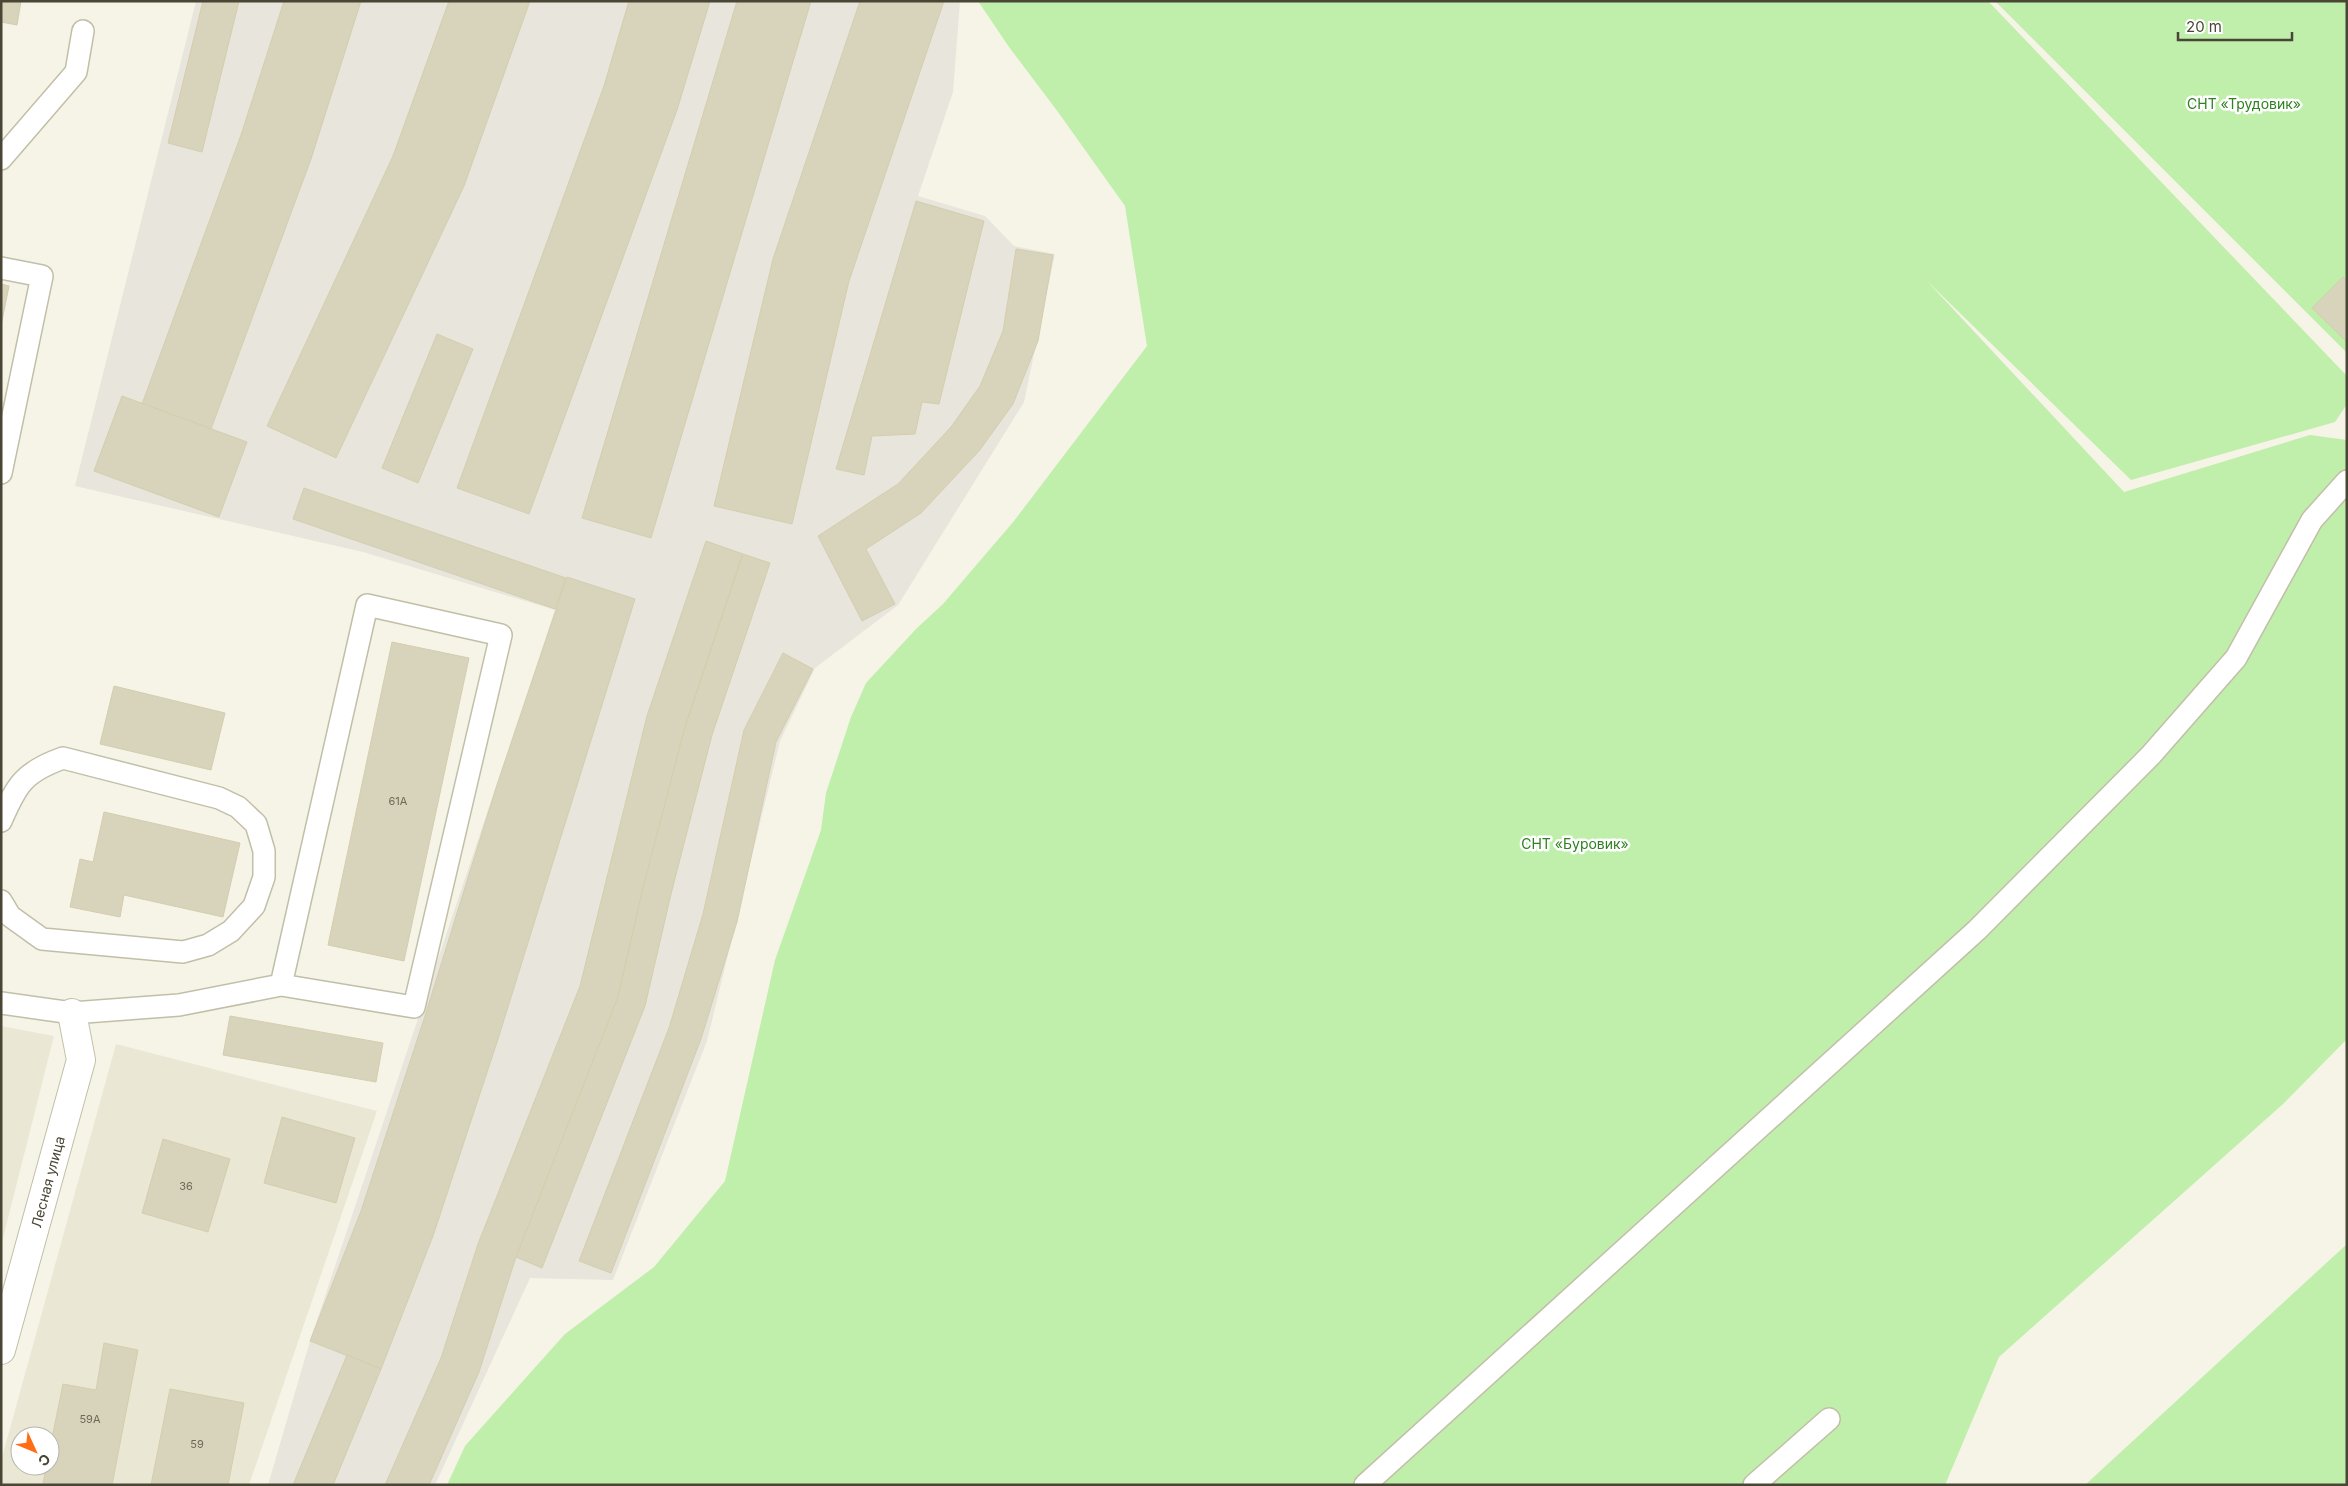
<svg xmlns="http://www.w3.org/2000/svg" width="2348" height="1486" viewBox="0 0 2348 1486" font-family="Inter,sans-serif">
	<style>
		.residential { fill: #eae8d4; fill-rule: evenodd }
		.industrial { fill: #e7e5dc }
		.green { fill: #c0eeab }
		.building { fill: #d8d3bb; stroke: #d4cead }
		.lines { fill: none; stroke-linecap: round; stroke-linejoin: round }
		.service-casing { stroke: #c2bfa8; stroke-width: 24 }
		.minor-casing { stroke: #c2bfa8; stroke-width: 30 }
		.service { stroke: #fff; stroke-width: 21 }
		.minor { stroke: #fff; stroke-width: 28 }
		.labels { text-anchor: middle; stroke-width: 5; stroke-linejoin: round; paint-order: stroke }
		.number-label { font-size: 11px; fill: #6d6956 }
		.park-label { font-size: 14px; fill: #2f8121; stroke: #fff }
		.street-label { font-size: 14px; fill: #494635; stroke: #fff }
	</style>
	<rect width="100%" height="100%" fill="#f5f4e7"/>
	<g class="residential">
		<path d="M1,1026L54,1036L1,1246Z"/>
		<path d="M116,1044L377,1111L249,1485H1V1461ZM20,1436H50V1466H20Z"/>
	</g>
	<path class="industrial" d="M196,1H960L953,92L918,196L985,216L1014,246L1055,254L1024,402L898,605L815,668L780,741L707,1041L613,1280L530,1278L435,1485H268L310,1341L555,610L363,552L75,486Z"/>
	<g class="green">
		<path d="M978,1H1988L2347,376V404L2335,422L2131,480L1926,280L2124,492L2310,435L2347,440V1039L2283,1104L1999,1357L1945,1485H447L465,1446L565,1334L654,1267L725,1181L775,960L821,830L826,793L851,717L866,683L916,629L943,604L1014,521L1147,346L1125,206L1058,112L1009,47Z"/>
		<path d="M1995,1H2347V353Z"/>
		<path d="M2347,1244V1485H2085Z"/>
	</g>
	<g class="building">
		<path d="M1,1H21L17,25L1,22Z"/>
		<path d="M203,1H239L202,152L168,143Z"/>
		<path d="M284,1H361L311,159L211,429L142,404L241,135Z"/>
		<path d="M449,1H530L464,186L336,458L267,426L393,156Z"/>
		<path d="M629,1H710L677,110L529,514L457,488L604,86Z"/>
		<path d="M737,1H811L651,538L582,518Z"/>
		<path d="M860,1H944L849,281L792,524L714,506L773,259Z"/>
		<path d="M916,201L984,221L939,404L922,402L915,434L872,436L864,475L836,469Z"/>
		<path d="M1016,249L1053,255L1038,341L1013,404L979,451L921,513L866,549L895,604L862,621L818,536L898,484L951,427L980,386L1003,331Z"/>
		<path d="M2343,277L2347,281V342L2312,308Z"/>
		<path d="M1,284L9,286L1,326Z"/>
		<path d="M437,334L473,349L418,483L382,468Z"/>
		<path d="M122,396L247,442L219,517L94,471Z"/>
		<path d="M304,488L566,578L555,609L293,519Z"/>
		<path d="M706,541L743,554L685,727L643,888L618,997L516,1257L479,1372L429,1485H385L441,1358L478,1244L580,986L647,716Z"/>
		<path d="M743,554L770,563L712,735L671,894L645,1006L542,1268L516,1257L618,997L643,888L685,727Z"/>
		<path d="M567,577L635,599L498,1039L433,1236L381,1369L310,1341L361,1211L425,1016L496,788Z"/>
		<path d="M392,642L469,658L404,961L328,945Z"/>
		<path d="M783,653L813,669L776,742L737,922L701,1039L611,1273L579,1261L669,1028L703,914L744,730Z"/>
		<path d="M114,686L225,713L211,770L100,744Z"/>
		<path d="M104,812L240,843L223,917L124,895L120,917L70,907L80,859L93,862Z"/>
		<path d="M230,1016L383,1043L376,1082L223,1055Z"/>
		<path d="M282,1117L355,1138L336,1203L264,1183Z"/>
		<path d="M163,1139L230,1159L208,1232L142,1213Z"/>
		<path d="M104,1343L138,1350L112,1485H43L46,1466H50V1448L63,1384L96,1390Z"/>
		<path d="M347,1355L381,1369L333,1485H293Z"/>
		<path d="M170,1389L244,1403L228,1485H151Z"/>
	</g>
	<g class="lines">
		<g class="service-casing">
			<g id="service">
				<path d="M1,159L76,72L83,31"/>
				<path d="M1,268L42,276L1,473"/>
				<path d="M1,821C17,784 24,772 63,758L219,798L238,807L256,824L264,851V877L254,906L231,931L208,945L183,952L42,939L10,916L1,901"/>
				<path d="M1,1003L72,1013L179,1005L281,985L414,1007L501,635L367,605L281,985"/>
				<path d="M1365,1485L1977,930L2151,755L2236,658L2312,520L2347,481"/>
				<path d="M1754,1485L1829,1419"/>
			</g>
		</g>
		<g class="minor-casing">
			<path id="minor" d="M1,1350L81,1060L72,1013"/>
		</g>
		<use href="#service" class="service"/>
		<use href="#minor" class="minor"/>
	</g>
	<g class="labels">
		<g class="number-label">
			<text x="398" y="805">61А</text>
			<text x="186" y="1190">36</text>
			<text x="90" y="1423">59А</text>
			<text x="197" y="1448">59</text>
		</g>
		<g class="park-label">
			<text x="2244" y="109">СНТ «Трудовик»</text>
			<text x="1575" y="849">СНТ «Буровик»</text>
		</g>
		<g class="street-label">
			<text transform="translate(48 1182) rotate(-75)" y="5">Лесная улица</text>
		</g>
	</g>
	<rect width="2348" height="1486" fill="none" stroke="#494635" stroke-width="5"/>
	<g transform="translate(35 1451) rotate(134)"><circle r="24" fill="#ffffff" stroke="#b6b5ae"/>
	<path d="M0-4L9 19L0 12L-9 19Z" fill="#ff6e14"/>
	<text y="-8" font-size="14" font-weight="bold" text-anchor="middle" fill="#494635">С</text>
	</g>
	<path d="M2178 32v8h114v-8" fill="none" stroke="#494635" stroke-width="2.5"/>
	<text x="2186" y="32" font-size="15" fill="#494635" stroke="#ffffff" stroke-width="4" paint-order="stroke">20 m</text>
</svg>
